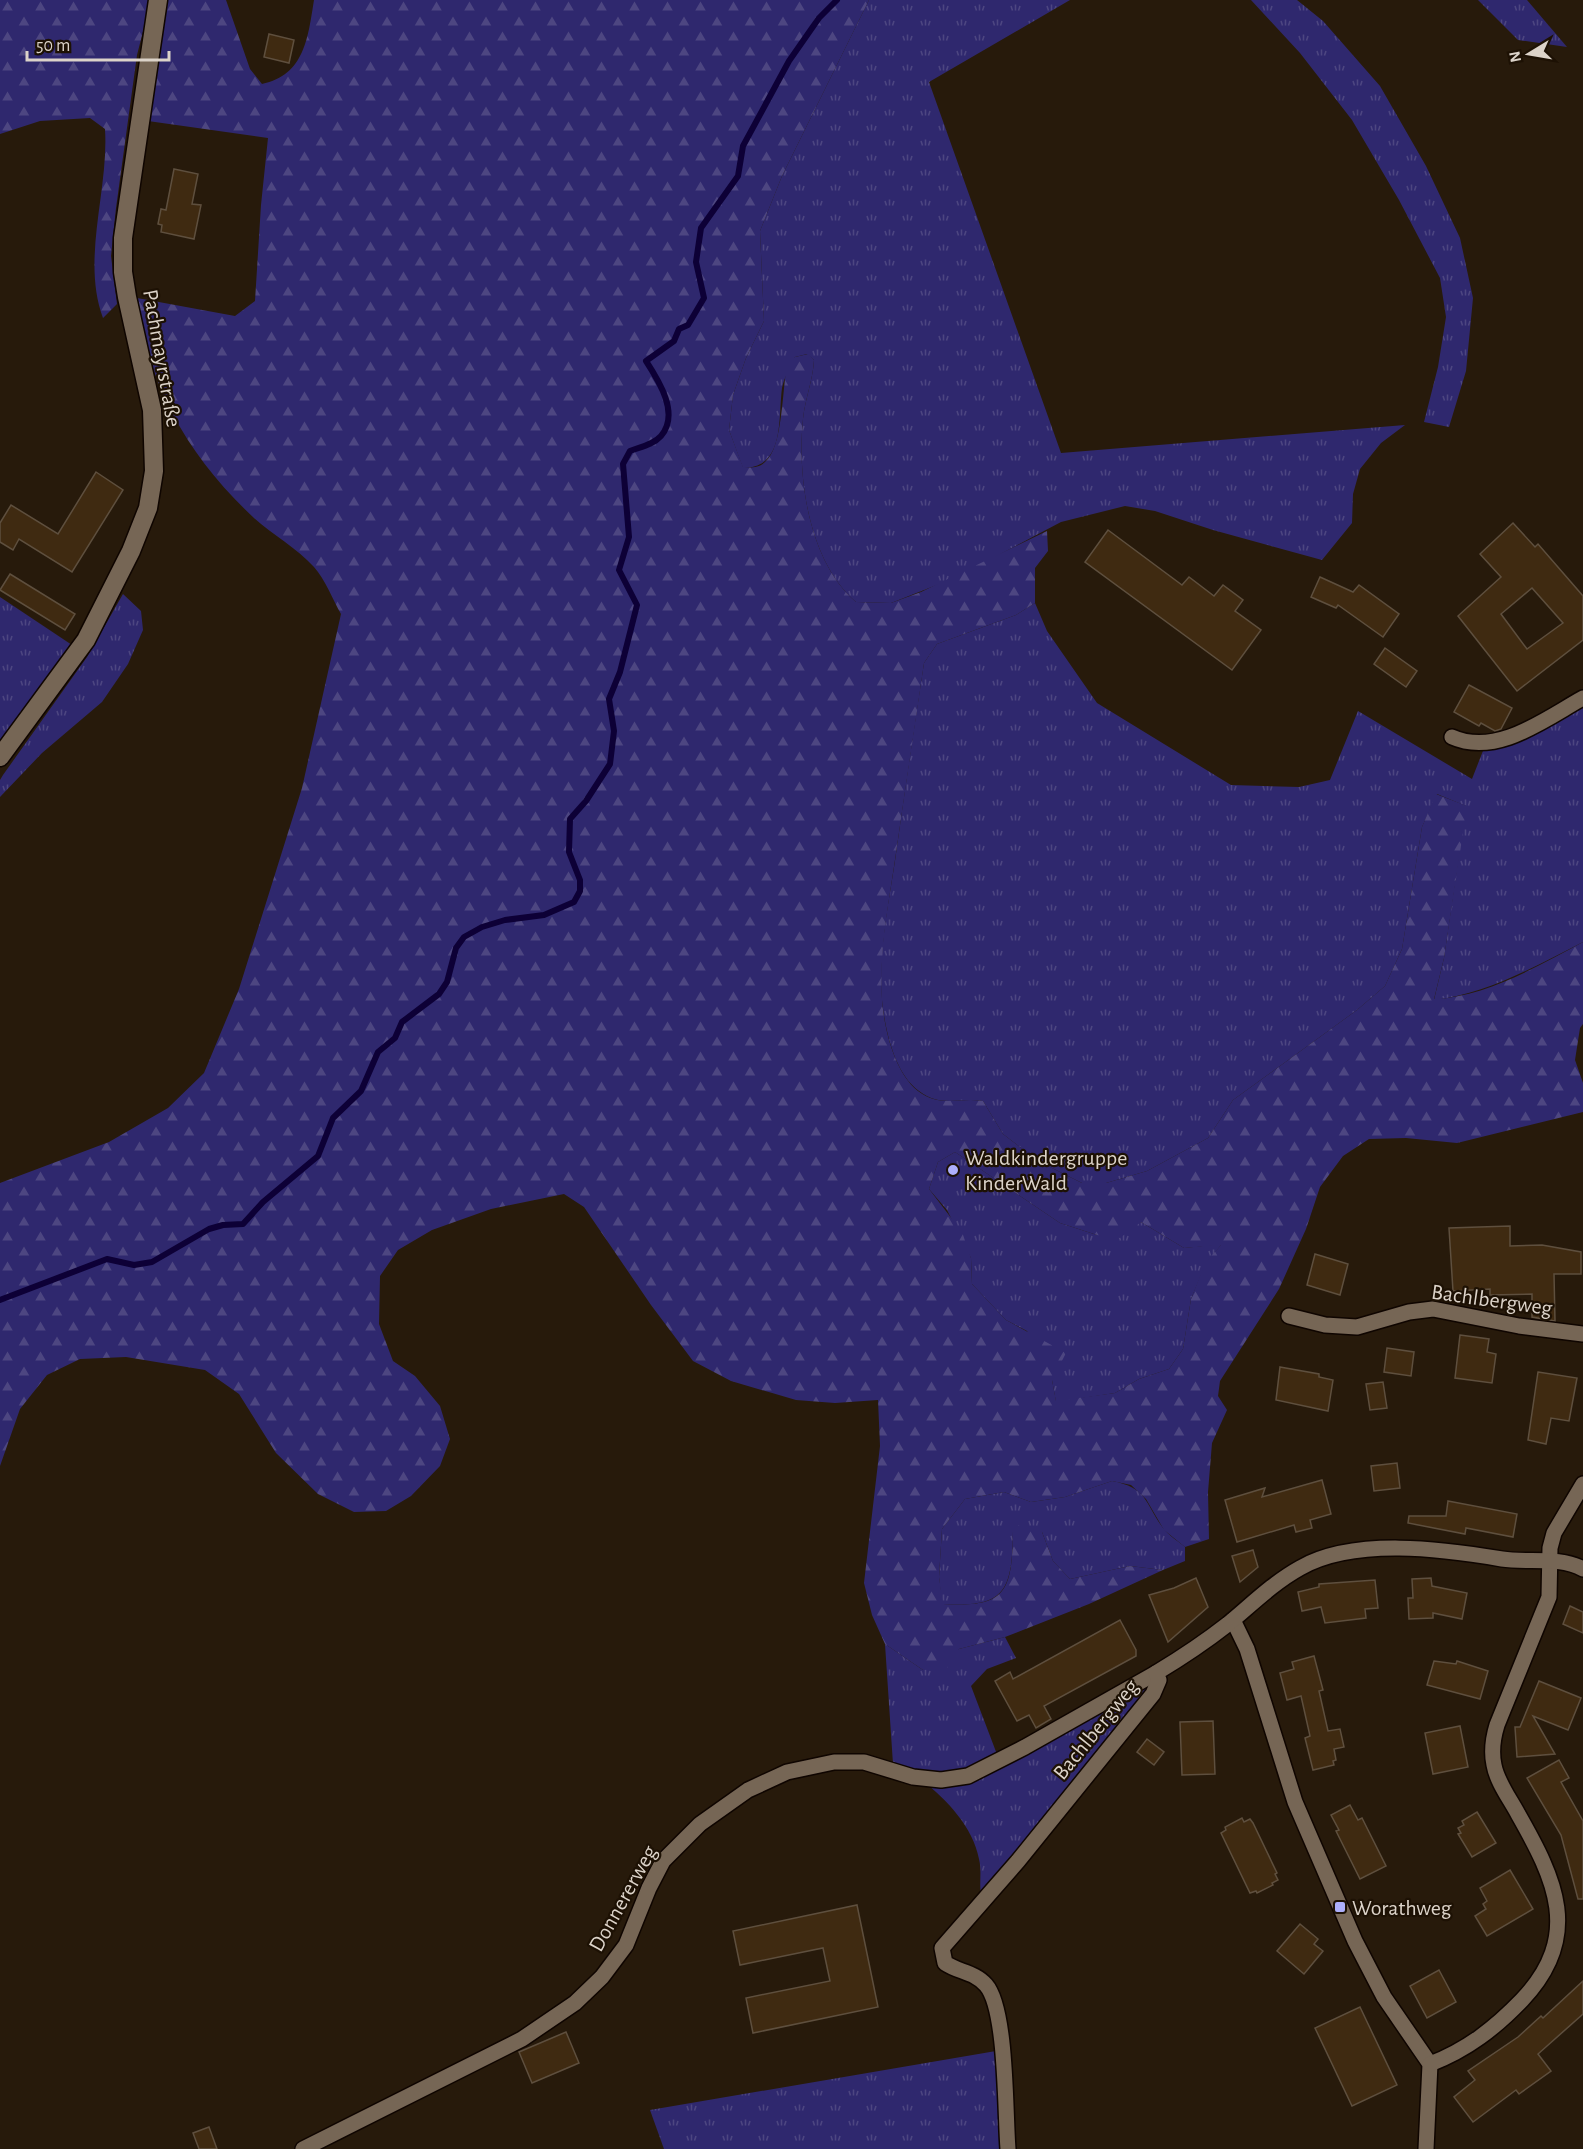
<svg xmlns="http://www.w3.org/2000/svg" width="1583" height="2149" viewBox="0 0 1583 2149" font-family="'Alegreya Sans',sans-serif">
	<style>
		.grass { fill: url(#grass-tufts) }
		.forest { fill: url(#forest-firs); fill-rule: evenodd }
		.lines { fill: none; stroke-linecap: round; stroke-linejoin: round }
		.stream { stroke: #0d0036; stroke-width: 6 }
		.building { fill: #3f2a11; stroke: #5e4f3e; stroke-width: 1.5; fill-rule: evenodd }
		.street-casing { stroke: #0f0500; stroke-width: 18 }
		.secondary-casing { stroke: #0f0500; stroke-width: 21 }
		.street { stroke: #766655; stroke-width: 15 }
		.secondary { stroke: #766655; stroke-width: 18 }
		.poi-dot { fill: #adaffb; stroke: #1d1104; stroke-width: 2 }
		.labels { text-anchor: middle; stroke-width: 4.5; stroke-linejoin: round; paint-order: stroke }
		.street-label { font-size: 22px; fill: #dcd3c9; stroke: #1d1104 }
		.poi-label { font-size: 22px; fill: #dcd3c9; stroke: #1d1104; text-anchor: start }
	</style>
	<defs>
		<pattern id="grass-tufts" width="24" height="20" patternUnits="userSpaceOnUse" patternTransform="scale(1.5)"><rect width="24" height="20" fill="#2f286e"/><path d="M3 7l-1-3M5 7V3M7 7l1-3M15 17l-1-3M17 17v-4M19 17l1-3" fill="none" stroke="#4d4681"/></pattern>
		<pattern id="forest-firs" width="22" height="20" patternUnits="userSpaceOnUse" patternTransform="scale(1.5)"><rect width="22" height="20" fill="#2f286e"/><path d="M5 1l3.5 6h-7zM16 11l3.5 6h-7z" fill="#4d4681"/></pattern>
	</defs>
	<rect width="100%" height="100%" fill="#271a0b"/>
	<g class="grass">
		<path d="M869,0H1070L929,82L1061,453L1405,425L1381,443L1360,469L1353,494L1352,523L1322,560L1213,530L1155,511L1125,506L1061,522L957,577L891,603L856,602C809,562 797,478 803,419C805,399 813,380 814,360L807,354L795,357C790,367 784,378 782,388C778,419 785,468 743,468L729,430L733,395L746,358L764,321L760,231L782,176Z"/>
		<path d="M1251,0H1297L1323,21L1380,86L1426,166L1460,238L1473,298L1466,371L1449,427L1424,422L1438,367L1446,317L1440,278L1399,200L1352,120L1300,53Z"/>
		<path d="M1478,0H1527L1567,47L1518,40Z"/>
		<path d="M123,594L141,611L143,630L128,664L102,702L42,753L0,797V780L3,775L87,657Z"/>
		<path d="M0,597L72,645L0,740Z"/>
		<path d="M1035,603L1047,631L1097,703L1231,785L1299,787L1330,780L1358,711L1472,779L1488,738L1505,735L1583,691V942C1536,966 1487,994 1434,1000L1444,958L1466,806L1437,794L1422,827L1402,949L1385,986L1357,1010L1233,1100L1208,1138L1147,1171L1106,1183H1082L1038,1161L1003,1134L983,1101C959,1097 941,1108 919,1091C894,1073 885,1029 882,1000C878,954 888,907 895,861C904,795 914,729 924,663L937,644L1016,615Z"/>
		<path d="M955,1152L1060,1223L1097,1235L1141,1222L1184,1248L1222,1244L1206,1263L1191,1299L1183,1349L1169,1369L1139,1379L1115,1393L1056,1402L1052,1380L1027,1331L1006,1320L972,1284L971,1258L947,1210L929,1189L938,1162Z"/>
		<path d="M1112,1481C1148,1488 1144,1502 1163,1528C1168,1535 1178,1541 1185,1547V1561L1163,1570L1130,1566L1070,1579L1053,1561L1042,1532L1013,1531C1012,1591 1006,1608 942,1604L939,1577L942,1529L965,1499L1004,1492L1031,1502L1065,1497Z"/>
		<path d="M1005,1637L1016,1658L987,1669L971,1686L998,1757C953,1778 940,1778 893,1764L885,1644L923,1670L959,1649Z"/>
		<path d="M1152,1683L1144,1696L981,1896C979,1883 982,1871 979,1859C973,1827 947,1800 923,1781L942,1784Z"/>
		<path d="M996,2051L1002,2149H664L650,2110Z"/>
	</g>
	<g class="forest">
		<path d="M0,0H151L137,55L116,208L111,256L117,304L103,318C81,258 109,191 105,129L90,118L40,121L0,134Z"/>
		<path d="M167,0H226L250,69L262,84C305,75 308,37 314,0H869L782,176L760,231L764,321L746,358L733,395L729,430L743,467C750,468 759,468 765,462C783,448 782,389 787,366L795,357L808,354L814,360C813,380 805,399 803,419C797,478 809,562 856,602L891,603L921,592L1047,531L1048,551L1035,568V603L1016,615L937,644L924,663C915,726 905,790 896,853C889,902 879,950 882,999C884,1028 894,1072 918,1091C940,1108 959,1097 983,1101L1003,1134L1038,1161L1082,1183H1106L1147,1171L1208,1138L1233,1100L1357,1010L1385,986L1402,949L1422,827L1436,794L1467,806L1444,958L1434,999C1486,997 1538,966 1583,942V1024L1580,1028L1575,1060L1583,1083V1112L1457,1143L1406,1138L1369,1139L1343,1156L1320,1187L1306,1229L1279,1289L1220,1381L1218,1396L1227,1410L1212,1443L1208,1492L1209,1539L1185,1547L1164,1530L1146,1499L1131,1485L1112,1481L1065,1497L1031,1502L1004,1492L965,1499L942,1529L939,1577L943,1604C1007,1608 1012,1591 1013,1531L1021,1523L1042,1532L1053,1561L1070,1579L1130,1566L1163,1570L1089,1604L1005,1637L959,1649L947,1668L923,1670L885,1644L872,1615L864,1583L880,1446L878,1400L835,1403L796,1400L731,1381L693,1361L651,1305L584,1207L564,1194L491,1209L432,1230L398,1250L380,1276L379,1324L393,1361L415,1376L440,1406L450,1439L440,1466L411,1496L386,1511L354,1512L318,1494L276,1453L239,1394L205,1370L126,1357L80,1359L47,1375L20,1409L0,1466V1183L109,1142L168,1108L204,1073L239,989L302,788L341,614C333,600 325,579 314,567C297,548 273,535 254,518C189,457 148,387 137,298L235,316L255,301L261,205L268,138L148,121ZM955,1152L1060,1223L1097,1235L1120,1238L1141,1222L1184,1248L1221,1245L1205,1263L1191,1299L1183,1349L1169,1369L1139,1379L1115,1393L1056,1401L1052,1380L1066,1353L1006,1320L972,1284L971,1258L962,1232L929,1189L938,1162Z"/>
	</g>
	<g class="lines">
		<path class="stream" d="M0,1300L107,1259L134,1265L152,1262L209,1229L223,1225L243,1224L263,1202L318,1156L333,1118L361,1091L378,1052L395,1038L402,1022L439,994L447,982L456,948L464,937L482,927L505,920L544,915L574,902L580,891V880L569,852L570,819L586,801L610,764L614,731L609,699L620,672L637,605L619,570L629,537L623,464L630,451C640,447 653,445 661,436C680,414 659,381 646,361L674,341L679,329L688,325L704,298L696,262L701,228L738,176L743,146L789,61L819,18L837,0"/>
	</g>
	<g class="building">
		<path d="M269,34L294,40L289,63L264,57Z"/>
		<path d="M174,169L198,174L192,204L201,205L194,239L161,232L162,225L158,224L161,209L166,210Z"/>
		<path d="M96,472L123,490L72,572L19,539L13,550L0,542V523L11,505L58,534Z"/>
		<path d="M1513,523L1535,547L1538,544L1583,596V640L1517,691L1458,616L1501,577L1480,554ZM1532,588L1563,623L1527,649L1501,614Z"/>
		<path d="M1108,530L1182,585L1189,577L1214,596L1223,585L1243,600L1235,611L1261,630L1232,670L1085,562Z"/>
		<path d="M10,574L75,614L65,630L0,590Z"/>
		<path d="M1320,577L1353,592L1359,585L1399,614L1383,637L1338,605L1336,608L1311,597Z"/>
		<path d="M1385,648L1417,671L1406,687L1374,664Z"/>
		<path d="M1469,685L1512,708L1501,729L1495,731L1481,723L1479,726L1454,712Z"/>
		<path d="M1510,1226V1246L1542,1245L1581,1252V1274H1554L1555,1321L1532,1317V1294L1490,1295V1289L1453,1291L1449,1228Z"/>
		<path d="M1315,1254L1348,1264L1340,1295L1307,1285Z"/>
		<path d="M1460,1335L1489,1339L1487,1352L1496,1354L1492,1383L1455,1378Z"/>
		<path d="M1387,1348L1414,1352L1411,1376L1384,1372Z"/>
		<path d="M1280,1367L1319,1374V1377L1333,1380L1328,1411L1276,1400Z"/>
		<path d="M1538,1372L1577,1378L1569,1421L1551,1418L1546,1444L1528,1440Z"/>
		<path d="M1383,1382L1387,1408L1370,1410L1366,1384Z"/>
		<path d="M1397,1463L1400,1488L1374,1491L1371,1466Z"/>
		<path d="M1322,1480L1331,1514L1310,1520L1312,1528L1296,1532L1294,1525L1237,1542L1225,1500L1265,1488L1262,1497Z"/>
		<path d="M1448,1501L1517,1514L1513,1537L1466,1528L1465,1534L1408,1523L1409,1516H1446Z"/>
		<path d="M1253,1550L1258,1567L1240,1582L1232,1556Z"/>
		<path d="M1196,1578L1208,1607L1168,1642L1149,1595L1174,1588Z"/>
		<path d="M1431,1578L1432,1586L1467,1593L1462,1619L1433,1613V1618L1409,1619L1408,1598H1413L1412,1579Z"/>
		<path d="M1375,1580L1378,1608L1365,1609L1366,1618L1325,1623L1321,1607L1302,1611L1298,1592L1319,1587V1584Z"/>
		<path d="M1570,1606L1583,1612V1633L1563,1624Z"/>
		<path d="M1120,1620L1136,1650V1656L1044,1706L1051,1719L1036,1728L1029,1715L1017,1721L995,1681L1010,1672L1013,1679Z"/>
		<path d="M1314,1656L1323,1690L1319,1691L1328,1731L1340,1729L1344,1747L1334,1749L1336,1760L1333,1761L1334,1765L1313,1770L1305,1738L1310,1736L1301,1696L1287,1700L1280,1673L1294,1669L1292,1662Z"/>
		<path d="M1434,1661L1456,1664L1457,1661L1488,1671L1480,1699L1427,1685Z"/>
		<path d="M1539,1681L1581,1698L1568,1730L1533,1716L1555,1754L1517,1757L1515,1727H1520Z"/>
		<path d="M1213,1721L1215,1774L1182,1775L1180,1722Z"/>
		<path d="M1460,1726L1468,1767L1433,1774L1425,1733Z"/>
		<path d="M1147,1739L1164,1752L1154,1765L1137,1752Z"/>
		<path d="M1559,1760L1569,1778L1561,1782L1583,1821V1899H1578L1561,1835L1527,1778Z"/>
		<path d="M1350,1805L1358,1820L1362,1818L1386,1866L1360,1879L1336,1831L1339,1830L1331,1815Z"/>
		<path d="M1477,1812L1496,1843L1472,1857L1458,1834L1461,1833L1458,1828L1464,1825L1462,1821Z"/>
		<path d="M1242,1818L1244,1822L1250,1819L1253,1823L1277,1873L1275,1874L1278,1880L1272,1883L1273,1885L1257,1893L1256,1891L1250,1893L1221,1833L1226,1830L1225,1827Z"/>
		<path d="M1510,1870L1533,1909L1487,1936L1475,1916L1486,1909L1483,1904L1487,1901L1480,1888Z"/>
		<path d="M857,1905L878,2007L753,2033L746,1998L830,1981L823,1948L740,1965L733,1931Z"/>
		<path d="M1300,1924L1318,1939L1314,1944L1323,1951L1304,1974L1277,1951Z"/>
		<path d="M1439,1970L1456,2002L1427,2018L1410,1986Z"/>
		<path d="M1583,1981V2014L1538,2054L1551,2071L1519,2094L1516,2090L1473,2122L1454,2097L1475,2080L1468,2071L1518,2037L1541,2016L1543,2018Z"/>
		<path d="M1360,2007L1397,2085L1352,2106L1315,2028Z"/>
		<path d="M566,2032L579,2063L532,2083L519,2052Z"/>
		<path d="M209,2127L217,2149H199L193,2133Z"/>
	</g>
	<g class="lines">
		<g class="street-casing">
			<g id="street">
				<path d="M1452,737C1497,757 1545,719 1583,698"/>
				<path d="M1289,1316L1325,1325L1357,1327L1409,1312L1433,1309L1519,1326L1583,1334"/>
				<path d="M1233,1620L1247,1649L1295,1802L1355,1941L1384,1997L1430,2064L1426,2149"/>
				<path d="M1430,2064C1467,2050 1495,2028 1522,2000C1583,1936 1555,1879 1518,1814C1510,1799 1497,1782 1494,1765C1491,1751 1493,1738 1497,1725L1549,1597L1550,1548L1554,1533L1583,1484"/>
				<path d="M303,2149L522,2039L575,2003L602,1977L626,1945L649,1888L663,1861L700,1824L748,1790L787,1772L834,1762H864L913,1777L941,1780L968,1776L1025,1747L1156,1673"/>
				<path d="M1008,2149C1005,2113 1007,2009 986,1985C975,1972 958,1972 945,1963L942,1948L1018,1861L1153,1694L1159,1680L1156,1673C1181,1658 1205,1642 1228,1624C1251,1605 1273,1583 1300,1568C1354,1537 1443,1549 1502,1559C1528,1563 1560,1556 1583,1569"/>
			</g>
		</g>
		<g class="secondary-casing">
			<path id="secondary" d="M0,757L86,640L131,551L148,508L154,471L152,410L127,297L123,272V238L158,0"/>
		</g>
		<use href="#street" class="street"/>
		<use href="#secondary" class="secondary"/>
	</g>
	<g class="poi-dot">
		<circle cx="953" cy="1170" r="6"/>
		<rect x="1334" y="1901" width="12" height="12" rx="3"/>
	</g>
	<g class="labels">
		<g class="street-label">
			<text transform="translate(163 358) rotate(80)" y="8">Pachmayrstraße</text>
			<text transform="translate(1492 1299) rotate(8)" y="8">Bachlbergweg</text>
			<text transform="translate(1095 1729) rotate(-51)" y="8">Bachlbergweg</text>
			<text transform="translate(622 1898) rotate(-61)" y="8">Donnererweg</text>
		</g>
		<g class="poi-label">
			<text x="965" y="1165">Waldkindergruppe<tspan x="965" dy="25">KinderWald</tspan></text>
			<text x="1352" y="1915">Worathweg</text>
		</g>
	</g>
	<g transform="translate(1529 54) rotate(259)" stroke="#1d1104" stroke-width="4.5" paint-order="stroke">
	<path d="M0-4.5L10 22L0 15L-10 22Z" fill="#dcd3c9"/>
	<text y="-9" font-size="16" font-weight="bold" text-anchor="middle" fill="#dcd3c9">N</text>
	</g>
	<path d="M27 51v9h142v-9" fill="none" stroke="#dcd3c9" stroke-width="3"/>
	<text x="36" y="51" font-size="18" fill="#dcd3c9" stroke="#1d1104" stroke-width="4.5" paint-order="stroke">50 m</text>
</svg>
